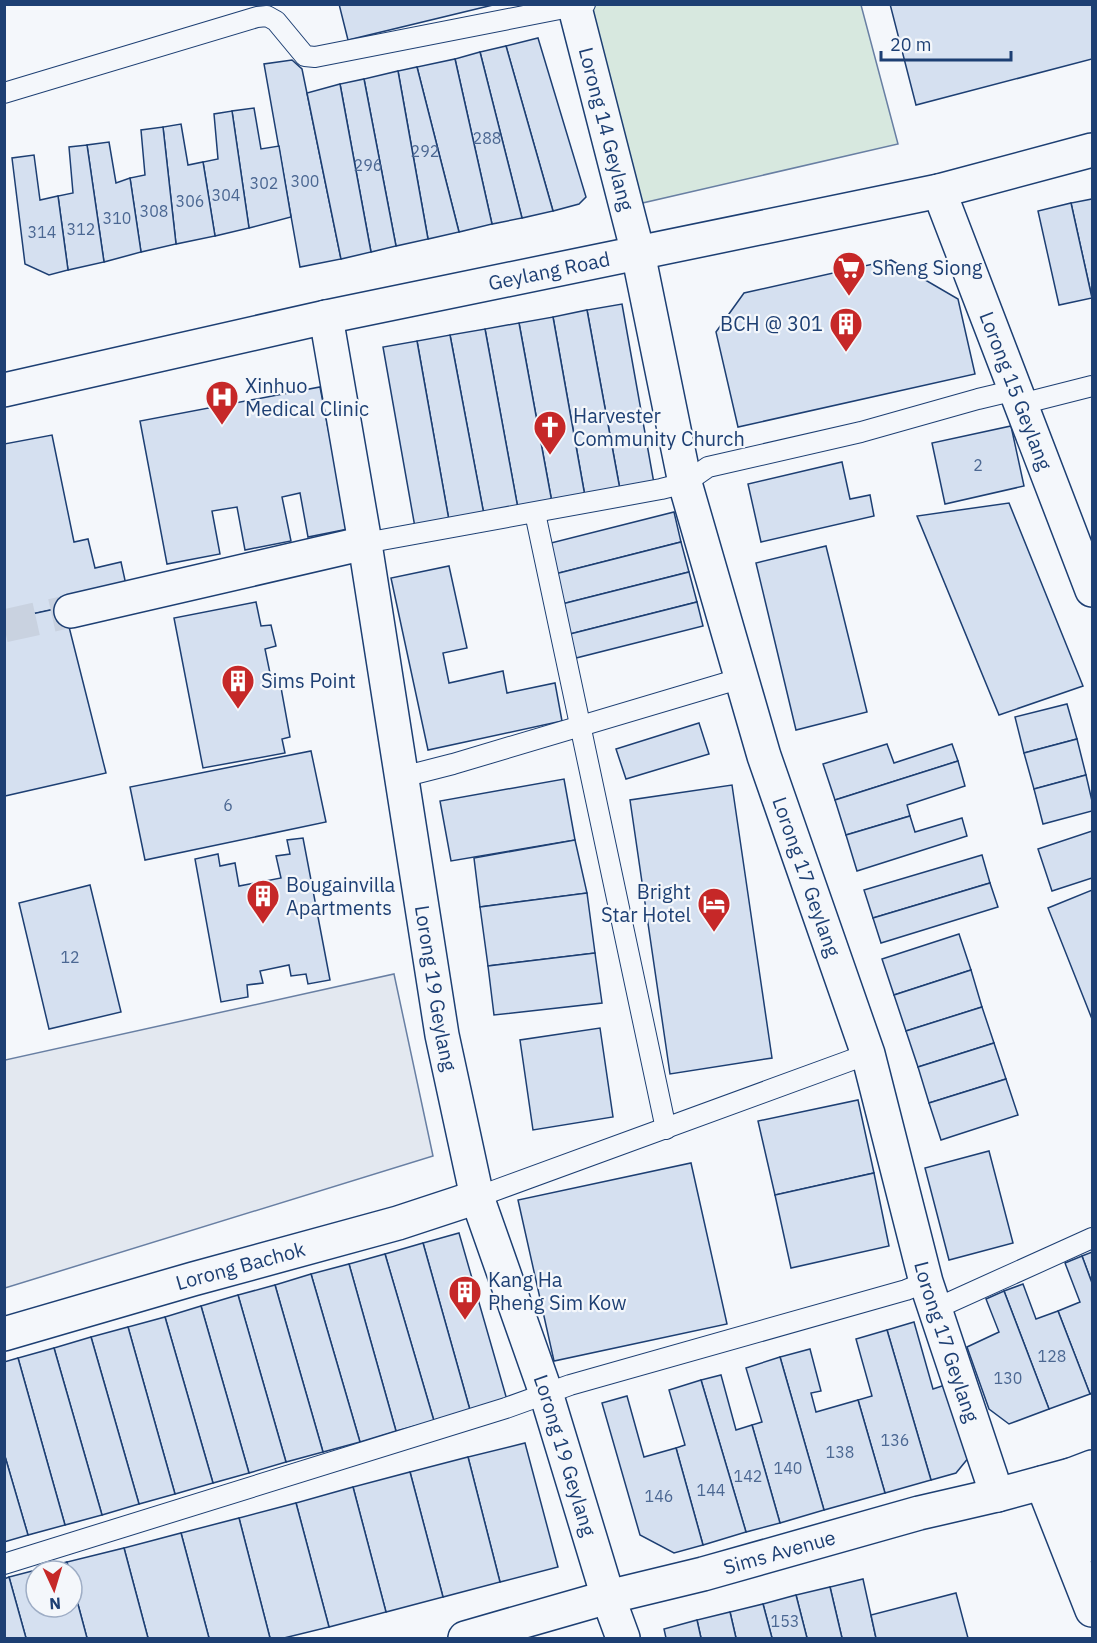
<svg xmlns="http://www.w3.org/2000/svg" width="1097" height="1643" viewBox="0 0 1097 1643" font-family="'IBM Plex Sans',sans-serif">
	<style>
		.green { fill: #d7e8df; stroke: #687fa3; stroke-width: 1.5 }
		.parking { fill: #e3e8f0; stroke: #687fa3; stroke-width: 1.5 }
		.building { fill: #d5e0f0; stroke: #1d3f73; stroke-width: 1.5 }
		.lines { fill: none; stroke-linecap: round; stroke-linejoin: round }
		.street-tunnel { stroke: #c9d2e0; stroke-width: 33; stroke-dasharray: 33 16; stroke-linecap: butt }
		.lane-casing { stroke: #1d3f73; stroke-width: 22 }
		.street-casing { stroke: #1d3f73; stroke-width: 36 }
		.secondary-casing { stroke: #1d3f73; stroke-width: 36 }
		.primary-casing { stroke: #1d3f73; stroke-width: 36 }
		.lane { stroke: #f4f7fb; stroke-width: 20 }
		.street { stroke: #f4f7fb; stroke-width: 33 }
		.secondary { stroke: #f4f7fb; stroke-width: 33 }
		.primary { stroke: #f4f7fb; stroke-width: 33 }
		.labels { text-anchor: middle; stroke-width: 4.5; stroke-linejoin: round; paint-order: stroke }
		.number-label { font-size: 16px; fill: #4b6792 }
		.street-label { font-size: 20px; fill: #1d3f73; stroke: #f4f7fb }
		.poi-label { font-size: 20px; fill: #1d3f73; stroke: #f4f7fb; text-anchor: start }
	</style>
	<rect width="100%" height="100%" fill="#f4f7fb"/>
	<path class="green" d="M585,4L861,5L898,144L625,207Z"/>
	<path class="parking" d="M394,974L433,1156L5,1288V1060Z"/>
	<g class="building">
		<path d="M339,4H497L348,40Z"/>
		<path d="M890,4H1092V59L916,105Z"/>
		<path d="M538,38L586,197L579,204L553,211L506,46Z"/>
		<path d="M506,46L553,211L522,218L480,52Z"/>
		<path d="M480,52L522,218L492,224L455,59Z"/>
		<path d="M455,59L492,224L459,232L417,67Z"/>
		<path d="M292,60L302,69L341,259L300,267L264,64Z"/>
		<path d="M417,67L459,232L428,239L398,71Z"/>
		<path d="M398,71L428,239L396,246L364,79Z"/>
		<path d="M364,79L396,246L371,252L340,84Z"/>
		<path d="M340,84L371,252L341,259L307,93Z"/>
		<path d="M254,108L261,149L279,146L291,217L249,228L232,111Z"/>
		<path d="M232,111L249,228L215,236L203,162L218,159L214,114Z"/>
		<path d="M181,124L188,165L203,162L215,236L176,244L163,127Z"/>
		<path d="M163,127L176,244L141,252L130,178L145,175L141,130Z"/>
		<path d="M109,142L116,183L130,178L141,252L104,262L87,145Z"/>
		<path d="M87,145L104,262L68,270L58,196L73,193L69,147Z"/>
		<path d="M34,155L40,200L58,196L68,270L49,275L25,264L12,158Z"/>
		<path d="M1092,199V298L1071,203Z"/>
		<path d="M1071,203L1092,298L1059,305L1038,211Z"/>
		<path d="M891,260L958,299L975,374L738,427L716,332L744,293Z"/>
		<path d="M622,304L655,489L621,495L587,310Z"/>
		<path d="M587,310L621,495L586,502L553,317Z"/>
		<path d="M553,317L586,502L553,508L519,323Z"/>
		<path d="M519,323L553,508L519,514L485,329Z"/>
		<path d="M485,329L519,514L485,520L450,335Z"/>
		<path d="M450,335L485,520L450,526L417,341Z"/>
		<path d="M417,341L450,526L416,533L383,347Z"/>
		<path d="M320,387L348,529L308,537L300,493L282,497L291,541L245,550L237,507L212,511L220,554L167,564L140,421Z"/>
		<path d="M1011,426L1024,486L945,504L932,443Z"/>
		<path d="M52,435L74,542L88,539L95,568L121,562L128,594L4,620V444Z"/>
		<path d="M842,462L850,499L870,495L874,516L761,542L748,484Z"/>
		<path d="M1009,503L1083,686L999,715L917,516Z"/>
		<path d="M674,512L681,542L555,574L547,544Z"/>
		<path d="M681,542L689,572L562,604L555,574Z"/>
		<path d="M826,546L867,712L796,730L756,563Z"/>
		<path d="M449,566L467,648L443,653L449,683L503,671L507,693L555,683L562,721L428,750L391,578Z"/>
		<path d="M689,572L697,602L570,634L562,604Z"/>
		<path d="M256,602L261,626L271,625L276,646L265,649L272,683L280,682L290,737L282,739L285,753L203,768L174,618Z"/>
		<path d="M697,602L703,626L576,658L570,634Z"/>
		<path d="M64,607L106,773L5,796L4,620Z"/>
		<path d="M1067,704L1077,739L1024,753L1015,717Z"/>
		<path d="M699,723L709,754L626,779L616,749Z"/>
		<path d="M1077,739L1086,775L1034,789L1024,753Z"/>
		<path d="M887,744L894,763L952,744L958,761L835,800L823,764Z"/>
		<path d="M311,751L326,822L145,860L130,787Z"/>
		<path d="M958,761L965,786L907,805L910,816L846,835L835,800Z"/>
		<path d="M1086,775L1092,801V811L1043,824L1034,789Z"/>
		<path d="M564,779L575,840L451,861L440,801Z"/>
		<path d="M732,785L772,1058L670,1074L630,800Z"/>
		<path d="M910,816L915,832L962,818L967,836L857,871L846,835Z"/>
		<path d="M1092,831V878L1052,891L1038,849Z"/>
		<path d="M303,838L330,980L308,984L306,974L291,976L289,965L260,971L263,983L247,985L248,997L221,1002L195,859L218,854L220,866L235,863L239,886L281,878L276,856L290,854L287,840Z"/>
		<path d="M575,840L587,893L480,907L474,858Z"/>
		<path d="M982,855L990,883L873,918L864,890Z"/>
		<path d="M990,883L998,907L881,943L873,918Z"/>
		<path d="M90,885L121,1012L49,1029L19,903Z"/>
		<path d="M1092,890V1019L1048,908Z"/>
		<path d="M587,893L595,953L488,966L480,907Z"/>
		<path d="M959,934L971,970L894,995L882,959Z"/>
		<path d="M595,953L602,1003L494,1015L488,966Z"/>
		<path d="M971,970L982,1007L906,1031L894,995Z"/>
		<path d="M982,1007L994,1043L918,1067L906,1031Z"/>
		<path d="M600,1028L613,1117L533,1130L520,1040Z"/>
		<path d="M994,1043L1006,1079L929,1103L918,1067Z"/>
		<path d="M1006,1079L1018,1115L941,1140L929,1103Z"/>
		<path d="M858,1100L874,1173L775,1195L758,1121Z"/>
		<path d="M989,1151L1013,1243L949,1260L925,1168Z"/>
		<path d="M691,1163L727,1324L554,1361L518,1200Z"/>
		<path d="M874,1173L889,1246L791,1268L775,1195Z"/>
		<path d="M459,1233L507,1400L470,1410L423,1243Z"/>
		<path d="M423,1243L470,1410L434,1421L385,1254Z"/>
		<path d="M1092,1252V1283L1082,1256Z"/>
		<path d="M385,1254L434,1421L396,1431L349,1264Z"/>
		<path d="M1082,1256L1092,1283V1393L1090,1394L1058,1311L1080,1302L1065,1263Z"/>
		<path d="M349,1264L396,1431L360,1442L311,1274Z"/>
		<path d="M311,1274L360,1442L323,1452L275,1285Z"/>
		<path d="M1023,1284L1036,1319L1058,1311L1090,1394L1049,1409L1004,1291Z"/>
		<path d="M275,1285L323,1452L286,1462L238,1295Z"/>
		<path d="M1004,1291L1049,1409L1009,1424L989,1409L967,1347L999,1332L986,1299Z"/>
		<path d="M238,1295L286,1462L249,1473L201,1306Z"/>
		<path d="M201,1306L249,1473L213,1483L165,1317Z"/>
		<path d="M165,1317L213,1483L175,1494L128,1327Z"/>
		<path d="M914,1322L933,1389L954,1382L974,1451L956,1473L931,1480L887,1330Z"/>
		<path d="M128,1327L175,1494L139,1504L91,1337Z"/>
		<path d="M887,1330L931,1480L885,1493L858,1400L872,1396L856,1339Z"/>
		<path d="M91,1337L139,1504L102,1515L54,1348Z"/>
		<path d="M54,1348L102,1515L65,1525L18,1358Z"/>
		<path d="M810,1349L821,1391L811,1393L816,1412L858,1400L885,1493L824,1510L780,1357Z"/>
		<path d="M780,1357L824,1510L780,1523L752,1425L762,1422L746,1368Z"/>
		<path d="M18,1358L65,1525L28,1535L4,1453V1362Z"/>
		<path d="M721,1375L736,1430L752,1425L780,1523L746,1532L701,1380Z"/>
		<path d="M701,1380L746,1532L703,1545L676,1448L685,1445L669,1390Z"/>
		<path d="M627,1396L644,1457L676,1448L703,1545L674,1553L640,1535L602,1403Z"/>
		<path d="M525,1443L558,1567L500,1582L468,1457Z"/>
		<path d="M4,1453L28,1535L4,1542Z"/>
		<path d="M468,1457L500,1582L443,1597L410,1472Z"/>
		<path d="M410,1472L443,1597L386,1612L353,1487Z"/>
		<path d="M353,1487L386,1612L329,1627L296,1503Z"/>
		<path d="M296,1503L329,1627L284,1638H270L239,1518Z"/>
		<path d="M239,1518L270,1638H209L181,1533Z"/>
		<path d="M181,1533L209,1638H148L124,1548Z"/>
		<path d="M124,1548L148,1638H87L72,1582V1571H69L67,1562Z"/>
		<path d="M67,1562L69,1571H36V1607H72V1582L87,1638H26L9,1577Z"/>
		<path d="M9,1577L26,1638H4V1579Z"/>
		<path d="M863,1579L876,1638H842L830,1587Z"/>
		<path d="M830,1587L842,1638H807L796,1595Z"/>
		<path d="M956,1593L968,1638H876L871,1615Z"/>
		<path d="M796,1595L807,1638H772L763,1604Z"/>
		<path d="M763,1604L772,1638H736L730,1612Z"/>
		<path d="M730,1612L736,1638H701L697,1620Z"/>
		<path d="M697,1620L701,1638H666L664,1629Z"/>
	</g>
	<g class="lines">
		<path class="street-tunnel" d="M4,626L71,611"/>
		<g class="lane-casing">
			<g id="lane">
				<path d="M4,93L257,17L267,16L276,21L305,56L315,57L585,4"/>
				<path d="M1021,404L1092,386"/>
				<path d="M535,513L666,1129"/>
				<path d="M365,543L661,489L685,483L708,467L861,432L978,399L1016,390"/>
				<path d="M402,777L453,764L742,678"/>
				<path d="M477,1197L868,1054"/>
				<path d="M935,1309L1092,1238"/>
				<path d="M4,1564L506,1408L570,1385L906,1290L926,1282"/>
			</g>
		</g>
		<g class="street-casing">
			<g id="street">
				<path id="s1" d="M574,4L638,253L685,483L764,756L868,1054L926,1282L997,1495"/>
				<path id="s2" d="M939,191L1092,590"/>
				<path id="s3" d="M326,317L363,531L442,1035L477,1197L546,1393L608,1597L623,1638"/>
				<path d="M71,611L365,543"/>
				<path id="s4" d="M4,1334L193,1279L398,1223L477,1197"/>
			</g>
		</g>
		<g class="secondary-casing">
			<g id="secondary">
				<path d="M1071,1475L1092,1545"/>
				<path d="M1042,1483L1092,1610"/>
			</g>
		</g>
		<g class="primary-casing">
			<g id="primary">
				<path id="s5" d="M4,390L326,317L939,191L1092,150"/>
				<path id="s6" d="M465,1638L608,1597L703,1574L919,1513L997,1495L1071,1475L1092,1467"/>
			</g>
		</g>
		<use href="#lane" class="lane"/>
		<use href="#street" class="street"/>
		<use href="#secondary" class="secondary"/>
		<use href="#primary" class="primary"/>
	</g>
	<defs>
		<g id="supermarket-pin" transform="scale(1.725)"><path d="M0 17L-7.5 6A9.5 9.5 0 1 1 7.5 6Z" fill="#c62828" stroke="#f4f7fb"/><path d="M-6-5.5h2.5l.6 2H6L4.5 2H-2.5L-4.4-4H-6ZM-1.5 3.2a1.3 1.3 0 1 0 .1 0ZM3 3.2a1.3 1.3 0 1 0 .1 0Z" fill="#fff"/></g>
		<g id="building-pin" transform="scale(1.725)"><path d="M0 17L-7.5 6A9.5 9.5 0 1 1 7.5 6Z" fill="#c62828" stroke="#f4f7fb"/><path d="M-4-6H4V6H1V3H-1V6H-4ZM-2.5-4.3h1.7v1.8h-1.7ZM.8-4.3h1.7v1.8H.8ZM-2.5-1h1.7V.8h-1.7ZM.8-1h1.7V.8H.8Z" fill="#fff"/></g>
		<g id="hospital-pin" transform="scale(1.725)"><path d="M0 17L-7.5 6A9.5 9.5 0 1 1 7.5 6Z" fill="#c62828" stroke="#f4f7fb"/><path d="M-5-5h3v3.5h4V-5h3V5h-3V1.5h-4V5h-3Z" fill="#fff"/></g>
		<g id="church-pin" transform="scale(1.725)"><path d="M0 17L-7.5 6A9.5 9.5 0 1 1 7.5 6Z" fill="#c62828" stroke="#f4f7fb"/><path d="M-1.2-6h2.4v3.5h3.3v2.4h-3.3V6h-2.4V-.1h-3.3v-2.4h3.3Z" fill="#fff"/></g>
		<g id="hotel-pin" transform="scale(1.725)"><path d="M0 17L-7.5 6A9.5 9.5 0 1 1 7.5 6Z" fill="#c62828" stroke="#f4f7fb"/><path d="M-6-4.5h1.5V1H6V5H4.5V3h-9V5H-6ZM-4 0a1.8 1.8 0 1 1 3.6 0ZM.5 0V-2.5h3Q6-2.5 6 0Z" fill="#fff"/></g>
	</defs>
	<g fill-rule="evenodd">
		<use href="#supermarket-pin" x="849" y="268"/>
		<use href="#building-pin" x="846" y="324"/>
		<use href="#hospital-pin" x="222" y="397"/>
		<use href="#church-pin" x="550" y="427"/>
		<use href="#building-pin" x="238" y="681"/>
		<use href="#building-pin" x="263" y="896"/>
		<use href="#hotel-pin" x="714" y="904"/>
		<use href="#building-pin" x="465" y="1292"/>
	</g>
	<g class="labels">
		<g class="number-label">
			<text x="487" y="144">288</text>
			<text x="425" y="157">292</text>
			<text x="368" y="171">296</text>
			<text x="305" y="187">300</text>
			<text x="264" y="189">302</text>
			<text x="226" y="201">304</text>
			<text x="190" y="207">306</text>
			<text x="154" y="217">308</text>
			<text x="117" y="224">310</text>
			<text x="81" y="235">312</text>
			<text x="42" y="238">314</text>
			<text x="978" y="471">2</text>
			<text x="228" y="811">6</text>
			<text x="70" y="963">12</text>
			<text x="1052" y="1362">128</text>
			<text x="1008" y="1384">130</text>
			<text x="895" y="1446">136</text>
			<text x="840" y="1458">138</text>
			<text x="788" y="1474">140</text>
			<text x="748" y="1482">142</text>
			<text x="711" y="1496">144</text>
			<text x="659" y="1502">146</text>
			<text x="785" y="1627">153</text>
		</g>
		<g class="street-label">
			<text dy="7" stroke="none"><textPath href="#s1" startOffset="129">Lorong 14 Geylang</textPath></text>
			<text dy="7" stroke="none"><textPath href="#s5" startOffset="558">Geylang Road</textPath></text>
			<text dy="7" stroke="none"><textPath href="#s2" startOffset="214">Lorong 15 Geylang</textPath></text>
			<text dy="7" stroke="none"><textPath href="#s1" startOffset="904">Lorong 17 Geylang</textPath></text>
			<text dy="7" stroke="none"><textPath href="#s3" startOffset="680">Lorong 19 Geylang</textPath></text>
			<text dy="7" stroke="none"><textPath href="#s4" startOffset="246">Lorong Bachok</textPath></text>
			<text dy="7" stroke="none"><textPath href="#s1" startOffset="1390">Lorong 17 Geylang</textPath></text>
			<text dy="7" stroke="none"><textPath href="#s3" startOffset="1166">Lorong 19 Geylang</textPath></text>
			<text dy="7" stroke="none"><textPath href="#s6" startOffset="326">Sims Avenue</textPath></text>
		</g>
		<g class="poi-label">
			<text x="872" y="275">Sheng Siong</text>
			<text x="823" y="331" text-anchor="end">BCH @ 301</text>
			<text x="245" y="393">Xinhuo<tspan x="245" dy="23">Medical Clinic</tspan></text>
			<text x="573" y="423">Harvester<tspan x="573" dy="23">Community Church</tspan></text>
			<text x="261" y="688">Sims Point</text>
			<text x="286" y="892">Bougainvilla<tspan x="286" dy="23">Apartments</tspan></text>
			<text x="691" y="899" text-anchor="end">Bright<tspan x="691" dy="23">Star Hotel</tspan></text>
			<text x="488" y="1287">Kang Ha<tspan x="488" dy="23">Pheng Sim Kow</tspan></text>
		</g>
	</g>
	<rect width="1097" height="1643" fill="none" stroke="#1d3f73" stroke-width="12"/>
	<g transform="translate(54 1589) rotate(176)"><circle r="28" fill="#f4f7fb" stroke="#9eadc5" stroke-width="1.5"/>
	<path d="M0-4.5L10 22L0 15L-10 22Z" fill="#c62828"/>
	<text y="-9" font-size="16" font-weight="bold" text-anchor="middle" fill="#1d3f73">N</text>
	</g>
	<path d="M881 51v9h130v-9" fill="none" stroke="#1d3f73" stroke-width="3"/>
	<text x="890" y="51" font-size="18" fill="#1d3f73" stroke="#f4f7fb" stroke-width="4.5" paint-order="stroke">20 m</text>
</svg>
